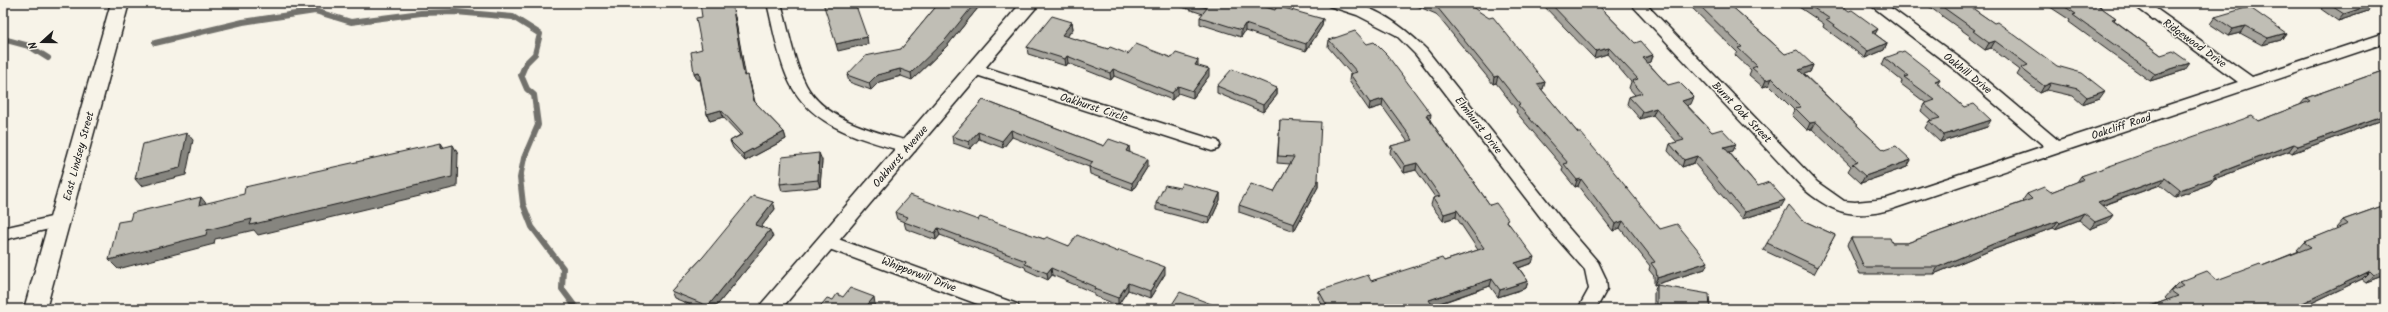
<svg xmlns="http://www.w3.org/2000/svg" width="2388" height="312" viewBox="0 0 2388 312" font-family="Kalam,sans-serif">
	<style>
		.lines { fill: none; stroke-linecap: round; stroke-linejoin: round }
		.stream { stroke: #72716c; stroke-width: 6 }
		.minor-casing { stroke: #1c1c1c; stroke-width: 3 }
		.tertiary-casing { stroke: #1c1c1c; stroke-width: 3 }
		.minor { fill: #f7f3e8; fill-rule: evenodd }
		.tertiary { fill: #f7f3e8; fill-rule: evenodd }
		.wall { fill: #a5a39c; stroke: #1c1c1c }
		.shaded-wall { fill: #86857f; stroke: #1c1c1c }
		.building { fill: #c0beb5; stroke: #1c1c1c }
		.labels { text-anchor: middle; stroke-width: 3; stroke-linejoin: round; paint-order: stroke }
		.street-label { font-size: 11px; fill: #1c1c1c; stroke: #f7f3e8 }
	</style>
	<rect width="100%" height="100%" fill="#f7f3e8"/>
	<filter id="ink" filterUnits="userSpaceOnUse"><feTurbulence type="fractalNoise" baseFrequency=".025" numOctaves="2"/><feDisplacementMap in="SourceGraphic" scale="8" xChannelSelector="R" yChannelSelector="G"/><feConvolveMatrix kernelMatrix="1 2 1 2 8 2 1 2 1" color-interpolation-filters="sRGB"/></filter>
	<g filter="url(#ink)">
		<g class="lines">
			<g class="stream">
				<path d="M3,39L29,46L48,58"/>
				<path d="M155,43L243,22L315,11L351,22L421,13L456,12L513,17L540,34L535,54L526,63L521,75L527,89L534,95L538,125L524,158L520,178L523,204L532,227L563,268L562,289L577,309"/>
			</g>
			<g class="minor-casing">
				<g id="minor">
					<path d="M767,3H781C789,30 793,60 806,85C826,122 878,132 915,143L917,147L915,151L909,153C862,139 808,127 787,77C777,53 773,27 767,3Z"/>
					<path d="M1327,3C1334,3 1342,2 1349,3C1378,7 1406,29 1426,49L1566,225L1598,262L1606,279L1607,289L1596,309H1578L1589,289L1585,270L1554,235L1416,55L1396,35L1357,15L1329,6Z"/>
					<path d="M1630,3H1645L1817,182L1844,201L1855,202L1876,200L1888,198L2044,146L1954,69L1868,3H1884L1964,61L2059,141L2238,82L2131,3H2148L2252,77L2385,33V43L1895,208C1858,220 1835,215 1805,190Z"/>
					<path d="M975,64L1218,141L1220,145L1218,149L1212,151L970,73L968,69L970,65Z"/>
					<path d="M60,215L66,217L68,221L66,225L3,240V228Z"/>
					<path d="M827,235L1017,304L1020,309H991L821,246L819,241L821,236Z"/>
				</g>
			</g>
			<g class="tertiary-casing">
				<g id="tertiary">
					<path d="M111,3H129L46,309H24Z"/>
					<path d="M1021,3H1040L781,309H757Z"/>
				</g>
			</g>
			<use href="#minor" class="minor"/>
			<use href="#tertiary" class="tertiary"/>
		</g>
		<g class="wall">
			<path d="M939,3H982L947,46L912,80L901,76L879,82L871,90L849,82L847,75L901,49Z"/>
			<path d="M1170,3H1253L1275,10L1323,19L1322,26L1306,51L1245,31L1241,37L1200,24V17L1203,14Z"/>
			<path d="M1410,3H1466L1545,82L1543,89H1541L1578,133L1660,229L1705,269L1654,285V276L1649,270L1650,266L1620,228L1613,231L1578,186L1575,187L1562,171L1563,167L1516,112L1517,110L1496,83L1493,84L1436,14Z"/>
			<path d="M1541,3H1596L1635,43L1653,55L1651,62L1648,63L1668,85L1691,104L1687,105L1712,132L1736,144L1733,151L1729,152L1758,186L1781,207L1742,219L1694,163L1682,167L1668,151L1670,144L1677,142L1653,115L1640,119L1627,104L1629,97L1635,95L1629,88L1631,82L1607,54L1594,58Z"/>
			<path d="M1687,3H1728L1785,54L1813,65L1810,72L1804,74L1863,131L1884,150L1911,160L1907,167L1861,183L1848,171L1851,166L1812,129L1807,130L1792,115L1794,110L1769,85L1763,87L1749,75L1751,70L1735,55L1737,52Z"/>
			<path d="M1793,3H1838L1875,34L1887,43L1884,50L1865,58L1823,27L1824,24Z"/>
			<path d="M1924,3H1965L2100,98L2082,104L2073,96L2047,90L2040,93L2017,75L2020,70L1991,48L1985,50L1969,38L1970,36Z"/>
			<path d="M2044,3H2102L2100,7L2116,18L2114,20L2161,55L2185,70L2150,81L2069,22L2070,20Z"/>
			<path d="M2325,3H2372L2368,11L2338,21L2321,9Z"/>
			<path d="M735,17L745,76L750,82L755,102L784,132L786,139L745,161L733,148L730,141L740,135L723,117L710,121L707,114L700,80H697L702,49Z"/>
			<path d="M2215,17L2286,33L2281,40L2262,45L2240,33L2228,36L2210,24Z"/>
			<path d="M1072,22L1073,29L1067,37L1108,49L1128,54L1172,58L1198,66L1209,76L1193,98L1178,93L1172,100L1114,76L1111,80L1068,63L1066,66L1028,54L1027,47Z"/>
			<path d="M1329,40L1430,120L1490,205L1508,222L1532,263L1519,268L1528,281L1526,288L1498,297L1490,286L1433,306L1432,309H1325L1318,298L1319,291L1371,281L1444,261L1478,250L1456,217L1443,221L1431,205L1433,198L1435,197L1416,170L1404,173L1390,153L1391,146L1408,142L1382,106L1369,110L1349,81L1350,74H1351L1328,47Z"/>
			<path d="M1885,58L1938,84L1987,127L1940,142L1925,128L1929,121L1931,120L1921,111L1924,104L1926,103L1901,84L1902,81L1882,65Z"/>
			<path d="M2385,70V119L2292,153L2289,151L2214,179L2210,184L2175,197L2160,185L2102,206L2108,222L2090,229L2079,220L2055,229L2053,228L1989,251L1934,274H1860L1847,245L1851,238L1892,243H1907L2023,202L2022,201L2027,194L2051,192L2077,182L2081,176L2258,121L2300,105L2306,98Z"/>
			<path d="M1217,86L1277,88V95L1263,112L1217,93Z"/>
			<path d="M983,100L1104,146L1130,153L1148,166L1133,190L1090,174L1089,167L1012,137L1003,148L979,139L970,149L953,143L952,136Z"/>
			<path d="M1280,120L1318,180V187L1294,231L1239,212V205L1274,192L1290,164L1277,163Z"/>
			<path d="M822,160L820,187L782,191L780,184Z"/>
			<path d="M1180,188L1220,193V200L1209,224L1156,210V203Z"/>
			<path d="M773,202L775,209L761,227L773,237L714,309H701L674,298L671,291L703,257Z"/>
			<path d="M2385,205V275L2366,282L2362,279L2299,309H2143L2167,300L2165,298L2171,291L2173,290L2172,289L2179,282L2217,280L2262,266L2299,251L2297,250L2304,242L2337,229L2336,228L2343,220Z"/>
			<path d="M895,212L978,220L1044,239L1069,246L1165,274L1150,298L1128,290L1118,305L1094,296V293L1052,275L1048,280L1026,270L1025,267L940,235L936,240L906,229L904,222L897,219Z"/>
			<path d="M1802,220L1835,235L1814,274L1763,250L1767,243Z"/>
			<path d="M1657,285L1710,309H1654V292Z"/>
		</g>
		<g class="shaded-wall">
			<path d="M731,3L735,17L747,83L744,76Z"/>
			<path d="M855,3H870L856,6Z"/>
			<path d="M975,3H982L947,46L912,80L911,73Z"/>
			<path d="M2097,3H2102L2099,8L2096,4Z"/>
			<path d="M2374,4L2368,11L2338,21L2344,14Z"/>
			<path d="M1323,19L1322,26L1306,51V44Z"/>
			<path d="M1072,22L1073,29L1062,42V35Z"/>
			<path d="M1245,24V31L1241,37V30Z"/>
			<path d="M2245,26L2240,33L2228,36L2233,29Z"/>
			<path d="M1878,29L1874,36L1872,32Z"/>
			<path d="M2286,33L2281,40L2262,45L2268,38Z"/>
			<path d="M867,37L868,44L838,51L836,44Z"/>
			<path d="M1995,41L1991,48L1985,50L1989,43Z"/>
			<path d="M1887,43L1884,50L1865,58L1868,51Z"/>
			<path d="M1609,48L1607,54L1594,58L1596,51Z"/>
			<path d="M1653,55L1651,62L1641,65L1643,58Z"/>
			<path d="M1067,56L1068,63L1066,66L1065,59Z"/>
			<path d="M1198,60V67L1195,65Z"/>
			<path d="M2190,63L2185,70L2150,81L2155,74Z"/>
			<path d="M1813,65L1810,72L1796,77L1799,70Z"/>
			<path d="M900,69L901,76L879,82L871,90L869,83L877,75Z"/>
			<path d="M1113,69L1114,76L1111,80L1110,73Z"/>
			<path d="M1209,69V76L1193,98V91Z"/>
			<path d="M699,72L701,79L697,80L694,73Z"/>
			<path d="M748,75L750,82L756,108L754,101Z"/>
			<path d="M1498,76L1496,83L1493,84L1494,77Z"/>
			<path d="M1772,78L1769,85L1763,87L1766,80Z"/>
			<path d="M1940,79L1936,86L1935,81Z"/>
			<path d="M1545,82L1543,89L1535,91L1537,84Z"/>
			<path d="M2051,83L2047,90L2040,93L2044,86Z"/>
			<path d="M1178,86V93L1172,100V93Z"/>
			<path d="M1277,88V95L1263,112V105Z"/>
			<path d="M2105,91L2100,98L2082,104L2087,97Z"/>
			<path d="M1694,97L1691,104L1680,108L1682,101Z"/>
			<path d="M1383,99L1382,106L1369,110L1370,103Z"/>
			<path d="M1656,108L1653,115L1640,119L1643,112Z"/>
			<path d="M721,110L723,117L710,121L707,114Z"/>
			<path d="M1431,114L1430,121L1426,115Z"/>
			<path d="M2385,115V119L2292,153L2298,146Z"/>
			<path d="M1991,120L1987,127L1940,142L1944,135Z"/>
			<path d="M1816,122L1812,129L1807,130L1810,123Z"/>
			<path d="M1011,130L1012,137L1003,148L1002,141Z"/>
			<path d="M784,132L786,139L745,161L743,154Z"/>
			<path d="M978,132L979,139L970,149L969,142Z"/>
			<path d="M187,133L193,140L186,175L141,186L135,179Z"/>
			<path d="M441,143L447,152L441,148Z"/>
			<path d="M1736,144L1733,151L1721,154L1724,147Z"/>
			<path d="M2294,144L2289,151L2214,179L2210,184L2175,197L2180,190L2213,175Z"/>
			<path d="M453,145L458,154L457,187L258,235L254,230L215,239L214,244L118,269L109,260L207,230Z"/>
			<path d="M1129,146L1130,153L1126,151Z"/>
			<path d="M819,153L822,160L820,187L818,180Z"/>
			<path d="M1697,156L1694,163L1682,167L1684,160Z"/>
			<path d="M1148,159V166L1133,190L1132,183Z"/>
			<path d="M1911,160L1907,167L1861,183L1865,176Z"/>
			<path d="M1417,163L1416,170L1404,173L1405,166Z"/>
			<path d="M2165,178L2160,185L2092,209L2098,202Z"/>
			<path d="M1581,179L1578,186L1575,187L1577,180Z"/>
			<path d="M1318,180V187L1294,231V224Z"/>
			<path d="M1220,193V200L1209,224V217Z"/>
			<path d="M201,197L208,206L199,205Z"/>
			<path d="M1785,200L1781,207L1742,219L1745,212Z"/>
			<path d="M773,202L775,209L757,232L755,225Z"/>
			<path d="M1457,210L1456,217L1443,221L1444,214Z"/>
			<path d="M2084,213L2079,220L2055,229L2060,223Z"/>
			<path d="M2113,215L2108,222L2090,229L2095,222Z"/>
			<path d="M1623,221L1620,228L1613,231L1615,224Z"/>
			<path d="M2058,221L2053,228L1989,251L1934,274L1938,267L1993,244Z"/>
			<path d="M938,228L940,235L936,240L935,233Z"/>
			<path d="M770,230L773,237L714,309H709L708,306Z"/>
			<path d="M1534,257L1532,263L1513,270L1515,263Z"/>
			<path d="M1708,262L1705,269L1654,285L1657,278Z"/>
			<path d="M1165,267V274L1150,298V291Z"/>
			<path d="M1051,268L1052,275L1048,280L1047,273Z"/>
			<path d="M2385,270V275L2366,282L2374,275Z"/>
			<path d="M2370,271L2362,279L2299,309H2290Z"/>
			<path d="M1492,279L1490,286L1428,307L1429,300Z"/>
			<path d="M1528,281L1526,288L1498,297L1500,290Z"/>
			<path d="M1128,283V290L1118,305V298Z"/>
			<path d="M874,297L875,304L871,309H864Z"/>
			<path d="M1433,306L1432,309H1423Z"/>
		</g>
		<g class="building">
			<path d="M700,3H731L733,10L744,76L748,75L754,101L784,132L743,154L730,141L743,134L721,110L707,114L699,72L694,73L691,52L702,49L696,18L702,17Z"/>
			<path d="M823,3H855L867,37L836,44Z"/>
			<path d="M939,3H975L946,39L911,73L900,69L877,75L869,83L847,75L865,56L901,49Z"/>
			<path d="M1191,3H1253L1275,10L1277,6L1323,19L1306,44L1245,24L1241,30L1200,17L1207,8Z"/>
			<path d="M1427,3H1466L1489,18L1493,17L1545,82L1537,84L1578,133H1581L1614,172L1660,229L1677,224L1708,262L1657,278L1656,270L1651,263L1655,262L1623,221L1615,224L1581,179L1577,180L1564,164L1568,163L1518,105L1520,104L1498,76L1494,77L1437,7Z"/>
			<path d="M1550,3H1596L1635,43L1641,41L1653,55L1643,58L1668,85L1679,82L1694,97L1682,101L1712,132L1722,129L1736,144L1724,147L1758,186L1769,182L1785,200L1745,212L1697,156L1684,160L1670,144L1684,140L1656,108L1643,112L1629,97L1642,93L1632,81L1638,79L1609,48L1596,51Z"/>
			<path d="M1697,3H1728L1785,54L1797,50L1813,65L1799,70L1863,131L1884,150L1896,146L1911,160L1865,176L1852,164L1858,162L1816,122L1810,123L1795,108L1801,107L1772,78L1766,80L1752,68L1757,66L1738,48L1742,47Z"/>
			<path d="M1806,3H1838L1849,11L1852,10L1878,29L1872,32L1887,43L1868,51L1826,20L1830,19Z"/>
			<path d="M1937,3H1965L1994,23L1997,22L2057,66L2082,73L2105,91L2087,97L2078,89L2051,83L2044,86L2021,68L2028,65L1995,41L1989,43L1973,31L1975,30Z"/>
			<path d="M2059,3H2097L2096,4L2116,18L2112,19L2161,55L2173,51L2190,63L2155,74L2073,15L2076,14Z"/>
			<path d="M2327,3H2372L2374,4L2344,14Z"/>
			<path d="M2249,7L2286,33L2268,38L2245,26L2233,29L2215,17Z"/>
			<path d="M1052,16L1072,22L1062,35L1108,49L1110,47L1128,54L1136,44L1172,58L1176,53L1198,60L1195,65L1209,69L1193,91L1178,86L1172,93L1113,69L1110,73L1067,56L1065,59L1027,47Z"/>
			<path d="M1355,31L1367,44L1374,42L1387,55L1431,114L1426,115L1490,205L1496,203L1508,219L1506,220L1534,257L1515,263L1528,281L1500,290L1492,279L1429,300L1433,306L1423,309H1329L1319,291L1368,275L1371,281L1442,258L1444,261L1484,248L1457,210L1444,214L1433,198L1440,196L1417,163L1405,166L1391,146L1413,140L1383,99L1370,103L1350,74L1357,72L1329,40Z"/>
			<path d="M1904,51L1940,79L1935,81L1964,107L1974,104L1991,120L1944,135L1929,121L1940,118L1924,104L1935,100L1904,77L1908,76L1885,58Z"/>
			<path d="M1232,69L1277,88L1263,105L1217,86Z"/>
			<path d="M2385,70V115L2298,146L2294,144L2213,175L2216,177L2180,190L2165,178L2098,202L2113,215L2095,222L2084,213L2060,223L2058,221L1993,244L1938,267H1864L1851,238H1890L1892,243H1907L2032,199L2027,194L2044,187L2051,192L2084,179L2081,176L2252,116L2258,121L2310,101L2306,98Z"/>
			<path d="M983,100L1104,146L1109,139L1129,146L1126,151L1148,159L1132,183L1089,167L1093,162L1011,130L1002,141L978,132L969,142L952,136Z"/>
			<path d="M1280,120L1321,122L1318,180L1294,224L1239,205L1251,184L1274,192L1294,157L1278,156Z"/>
			<path d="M187,133L180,168L135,179L143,144Z"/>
			<path d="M441,143V148L453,145L452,177L250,225L252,219L207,230L206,235L109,260L118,222L130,220L132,213L201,197L199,205L244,194L245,187Z"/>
			<path d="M819,153L818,180L780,184L782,157Z"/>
			<path d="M1182,183L1220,193L1209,217L1156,203L1165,185L1180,188Z"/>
			<path d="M910,195L978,220L980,217L1044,239L1047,237L1069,246L1077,235L1118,252L1119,250L1165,267L1150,291L1128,283L1118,298L1094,289L1095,287L1051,268L1047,273L1025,264L1026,261L938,228L935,233L904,222L908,217L895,212Z"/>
			<path d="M753,196L773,202L755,225L770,230L708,306L671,291L703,257Z"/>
			<path d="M1789,205L1802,220L1835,235L1818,267L1767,243Z"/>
			<path d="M2385,205V270L2374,275L2370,271L2290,309H2143L2178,296L2171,291L2184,286L2179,282L2207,271L2217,280L2260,264L2262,266L2311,247L2304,242L2348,224L2343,220Z"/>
			<path d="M1657,285L1709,294L1710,309H1665V308L1657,307Z"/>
			<path d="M850,288L874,297L864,309H818L827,298L833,300L837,294L843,297Z"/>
			<path d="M1180,292L1224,309H1169Z"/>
			<path d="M1309,305V309H1249V306Z"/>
			<path d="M2115,305L2120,309H2103Z"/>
		</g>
	</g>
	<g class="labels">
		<g class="street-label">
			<text transform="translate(2195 43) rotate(36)" y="4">Ridgewood Drive</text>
			<text transform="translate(1968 73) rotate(39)" y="4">Oakhill Drive</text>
			<text transform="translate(1094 107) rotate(18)" y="4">Oakhurst Circle</text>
			<text transform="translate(1742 112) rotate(46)" y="4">Burnt Oak Street</text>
			<text transform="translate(1479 125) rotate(52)" y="4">Elmhurst Drive</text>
			<text transform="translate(2121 126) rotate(-18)" y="4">Oakcliff Road</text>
			<text transform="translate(78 156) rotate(-75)" y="4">East Lindsey Street</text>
			<text transform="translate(900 156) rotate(-49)" y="4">Oakhurst Avenue</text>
			<text transform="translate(919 274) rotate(21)" y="4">Whipporwill Drive</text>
		</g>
	</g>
	<rect width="2388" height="312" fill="none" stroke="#f7f3e8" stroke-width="16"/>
	<rect x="8" y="8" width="2372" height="296" fill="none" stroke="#1c1c1c" stroke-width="1.5" filter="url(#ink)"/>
	<g transform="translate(42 42) rotate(249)" stroke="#f7f3e8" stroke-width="3" paint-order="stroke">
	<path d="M0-3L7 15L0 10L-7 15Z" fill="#1c1c1c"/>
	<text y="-6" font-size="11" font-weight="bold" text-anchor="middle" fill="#1c1c1c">N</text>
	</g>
</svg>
